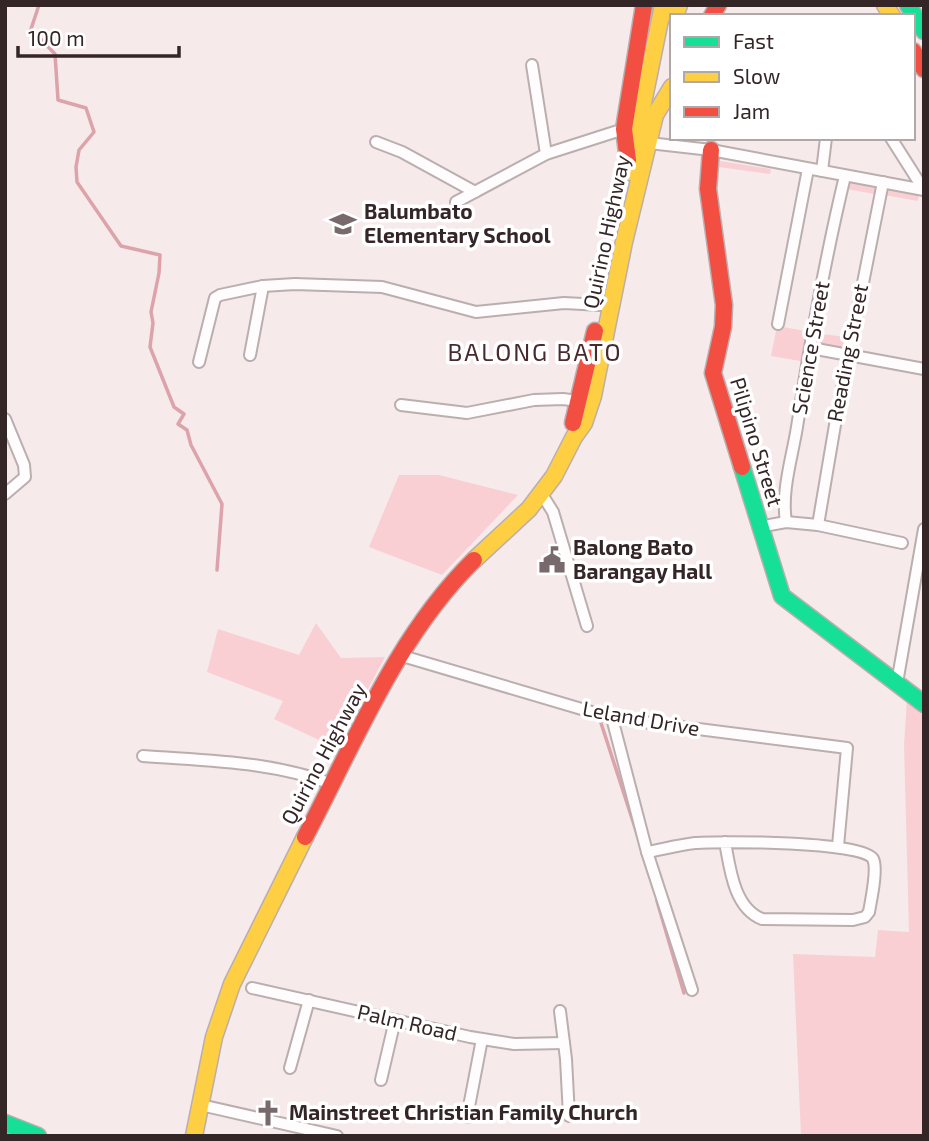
<svg xmlns="http://www.w3.org/2000/svg" width="929" height="1141" viewBox="0 0 929 1141" font-family="'Exo 2',sans-serif">
	<style>
		.green { fill: #f9cfd4 }
		.lines { fill: none; stroke-linecap: round; stroke-linejoin: round }
		.stream { stroke: #dca3ab; stroke-width: 3.5 }
		.street-casing { stroke: #baaeaf; stroke-width: 14 }
		.fast-casing { stroke: #baaeaf; stroke-width: 19 }
		.slow-casing { stroke: #baaeaf; stroke-width: 19 }
		.jam-casing { stroke: #baaeaf; stroke-width: 19 }
		.street { stroke: #fefcfc; stroke-width: 10 }
		.fast { stroke: #16e098; stroke-width: 16 }
		.slow { stroke: #ffcf43; stroke-width: 16 }
		.jam { stroke: #f24e42; stroke-width: 16 }
		.labels { text-anchor: middle; stroke-width: 7; stroke-linejoin: round; paint-order: stroke }
		.poi-label { font-size: 21px; font-weight: bold; fill: #342527; stroke: #fff; text-anchor: start }
		.street-label { font-size: 21px; fill: #342527; stroke: #fff }
		.quarter-label { font-size: 24px; letter-spacing: 2px; fill: #48292e; stroke: #fff }
	</style>
	<rect width="100%" height="100%" fill="#f7eaeb"/>
	<g class="green">
		<path d="M720,161L771,169L770,174L719,167Z"/>
		<path d="M849,182L875,187L874,194L847,189Z"/>
		<path d="M886,188L919,194L918,201L884,195Z"/>
		<path d="M777,326L812,332L806,362L771,356Z"/>
		<path d="M821,334L847,337L845,347L819,344Z"/>
		<path d="M399,475H439L518,495L442,575L369,547Z"/>
		<path d="M316,623L341,658L385,657L336,748L274,719L283,701L207,672L218,629L299,655Z"/>
		<path d="M907,699L924,711V1136H801L793,954L875,957L878,930L909,932L904,745Z"/>
	</g>
	<g class="lines">
		<g class="stream">
			<path d="M39,5L31,29L55,54L58,100L86,108L94,132L79,150L76,167L77,182L121,246L160,255L159,273L151,312L153,323L150,347L174,407L184,414L178,424L187,430L191,445L222,504L217,570"/>
			<path d="M601,723L639,840"/>
			<path d="M657,901L684,993"/>
		</g>
		<g class="street-casing">
			<g id="street">
				<path d="M532,65L546,154"/>
				<path d="M891,138L924,190"/>
				<path d="M376,142L402,152L475,192"/>
				<path d="M649,143L711,150L924,190"/>
				<path d="M822,171L826,138"/>
				<path d="M456,202L546,154L624,129"/>
				<path d="M778,324L808,169"/>
				<path d="M811,348L924,369"/>
				<path d="M250,355L263,286"/>
				<path d="M199,362L215,298L220,295L263,286L295,284L382,287L476,312L564,303L601,305"/>
				<path d="M401,405L467,413L534,400L563,399L578,401"/>
				<path d="M5,419L24,465L25,477L5,494"/>
				<path d="M541,493L553,512L587,626"/>
				<path d="M786,522C781,491 792,458 797,427C810,343 825,259 845,176"/>
				<path d="M818,525L836,419L883,182"/>
				<path d="M759,527L786,522L818,525L902,543"/>
				<path d="M399,655L612,718L847,748L838,846"/>
				<path d="M897,683L924,529"/>
				<path d="M612,718L647,852L692,990"/>
				<path d="M143,756C208,761 270,761 332,784"/>
				<path d="M647,852C663,849 679,845 695,843C718,841 864,841 873,859C878,869 871,900 869,912L865,917L853,920L762,919C734,908 730,869 725,842"/>
				<path d="M252,988L470,1037L514,1044L564,1043"/>
				<path d="M560,1011L566,1059L569,1116"/>
				<path d="M290,1068L309,1000"/>
				<path d="M381,1080L395,1020"/>
				<path d="M201,1105L337,1136"/>
				<path d="M467,1117L482,1039"/>
			</g>
		</g>
		<g class="fast-casing">
			<g id="fast">
				<path d="M908,5L924,31"/>
				<path d="M742,467L782,596L924,704"/>
				<path d="M5,1123L38,1136"/>
			</g>
		</g>
		<g class="slow-casing">
			<g id="slow">
				<path d="M885,5L892,16"/>
				<path d="M675,16L679,5"/>
				<path d="M629,172L663,5"/>
				<path d="M474,560L529,509L554,476L574,437L584,423L593,396L624,242L655,115L672,87"/>
				<path d="M194,1136L214,1037L232,984L305,837"/>
			</g>
		</g>
		<g class="jam-casing">
			<g id="jam">
				<path d="M712,16L718,5"/>
				<path d="M913,51L924,69"/>
				<path d="M711,150L708,189L724,305L723,327L713,373L742,467"/>
				<path d="M628,160L624,129L644,5"/>
				<path d="M573,423L595,331"/>
				<path d="M305,837C355,742 396,637 474,560"/>
			</g>
		</g>
		<use href="#street" class="street"/>
		<use href="#fast" class="fast"/>
		<use href="#slow" class="slow"/>
		<use href="#jam" class="jam"/>
	</g>
	<defs>
		<g id="school-bare" transform="scale(2.1)"><path d="M0-5L7-2L0 1L-7-2ZM-4 1L0 2.5L4 1V4Q0 6-4 4Z" fill="#786a6c" stroke="#fff" stroke-width="2.5" paint-order="stroke"/></g>
		<g id="civic-bare" transform="scale(2.1)"><path d="M-.6-6.5H3V-4.5H.6V-3L4-1V1h2V6H-6V1h2V-1L-.6-3ZM-1.2 2.5V6h2.4V2.5Z" fill="#786a6c" stroke="#fff" stroke-width="2.5" paint-order="stroke"/></g>
		<g id="church-bare" transform="scale(2.1)"><path d="M-1.2-6h2.4v3.5h3.3v2.4h-3.3V6h-2.4V-.1h-3.3v-2.4h3.3Z" fill="#786a6c" stroke="#fff" stroke-width="2.5" paint-order="stroke"/></g>
	</defs>
	<g fill-rule="evenodd">
		<use href="#school-bare" x="343" y="224"/>
		<use href="#civic-bare" x="552" y="560"/>
		<use href="#church-bare" x="268" y="1113"/>
	</g>
	<g class="labels">
		<g class="poi-label">
			<text x="364" y="219">Balumbato<tspan x="364" dy="24">Elementary School</tspan></text>
			<text x="573" y="555">Balong Bato<tspan x="573" dy="24">Barangay Hall</tspan></text>
			<text x="289" y="1120">Mainstreet Christian Family Church</text>
		</g>
		<g class="street-label">
			<text transform="translate(607 232) rotate(-78)" y="7">Quirino Highway</text>
			<text transform="translate(811 348) rotate(-80)" y="7">Science Street</text>
			<text transform="translate(848 353) rotate(-79)" y="7">Reading Street</text>
			<text transform="translate(756 442) rotate(73)" y="7">Pilipino Street</text>
			<text transform="translate(641 719) rotate(10)" y="7">Leland Drive</text>
			<text transform="translate(324 754) rotate(-62)" y="7">Quirino Highway</text>
			<text transform="translate(407 1023) rotate(13)" y="7">Palm Road</text>
		</g>
		<g class="quarter-label">
			<text x="535" y="361">BALONG BATO</text>
		</g>
	</g>
	<rect width="929" height="1141" fill="none" stroke="#342527" stroke-width="14"/>
	<rect x="670" y="14" width="245" height="126" fill="#ffffff" stroke="#aea8a9" stroke-width="2"/>
	<rect x="684" y="37" width="35" height="10" fill="#16e098" stroke="#aea8a9" stroke-width="2"/>
	<text x="733" y="49" font-size="21" fill="#342527">Fast</text>
	<rect x="684" y="72" width="35" height="10" fill="#ffcf43" stroke="#aea8a9" stroke-width="2"/>
	<text x="733" y="84" font-size="21" fill="#342527">Slow</text>
	<rect x="684" y="107" width="35" height="10" fill="#f24e42" stroke="#aea8a9" stroke-width="2"/>
	<text x="733" y="119" font-size="21" fill="#342527">Jam</text>
	<path d="M18 46v10h161v-10" fill="none" stroke="#342527" stroke-width="3.5"/>
	<text x="28" y="46" font-size="21" fill="#342527" stroke="#ffffff" stroke-width="5" paint-order="stroke">100 m</text>
</svg>
